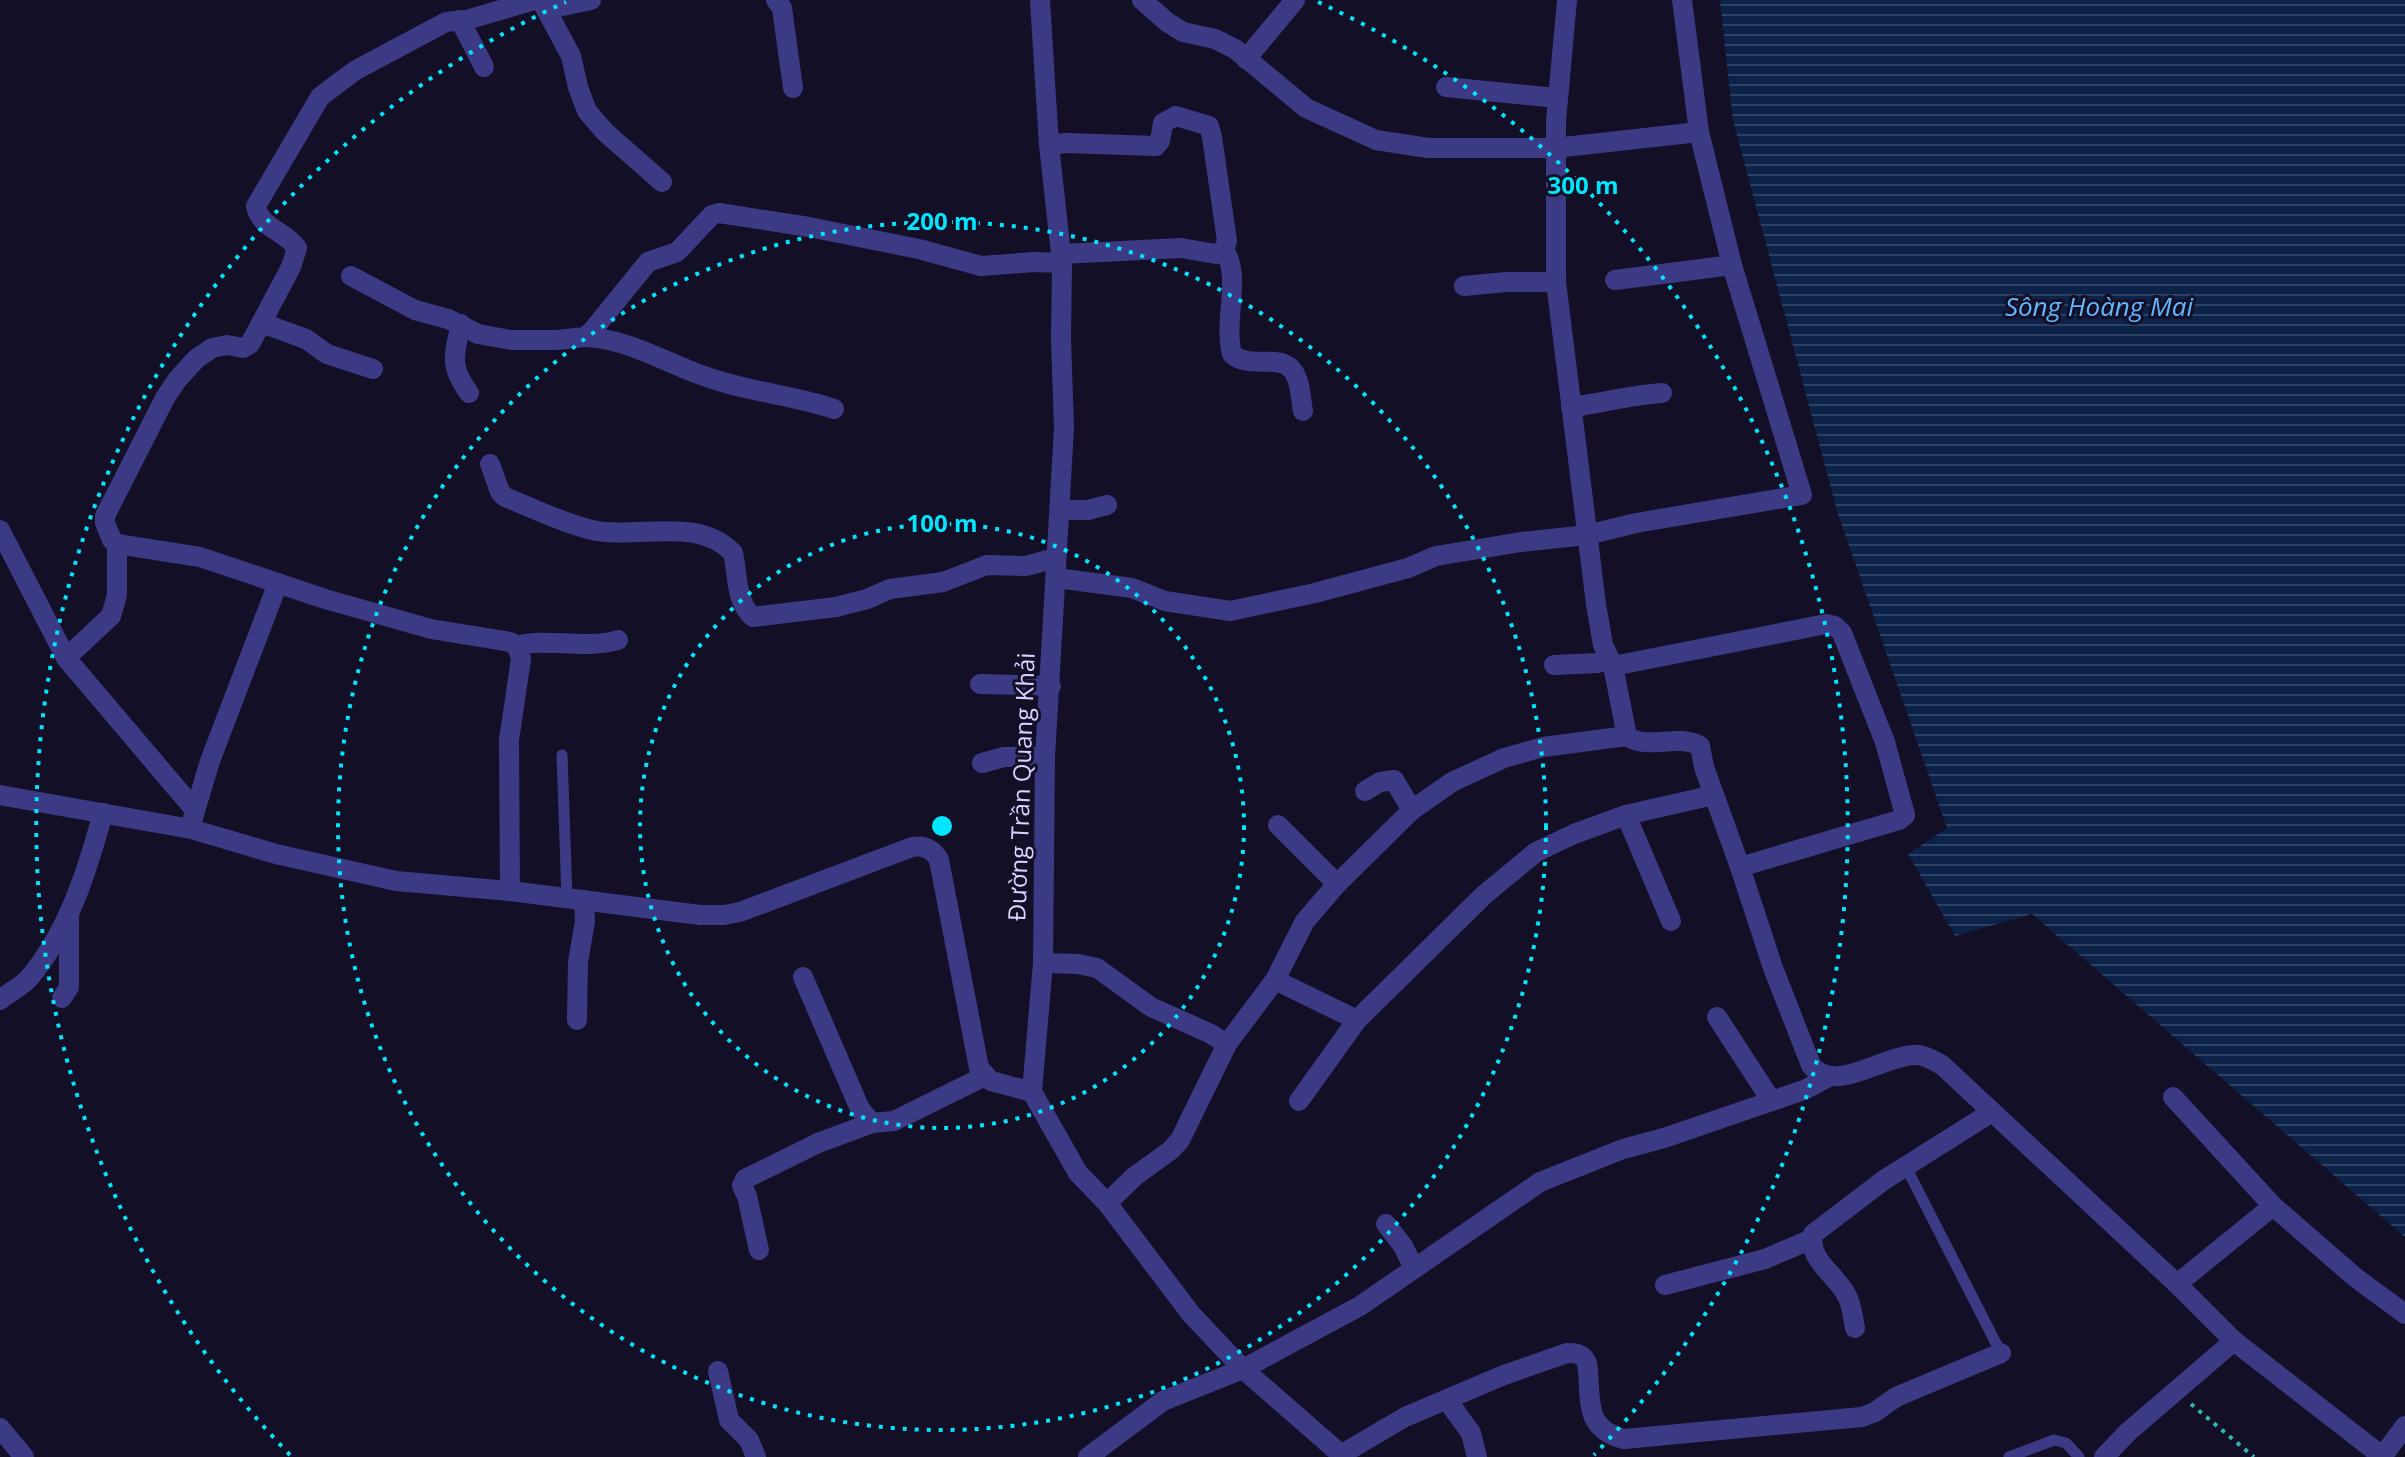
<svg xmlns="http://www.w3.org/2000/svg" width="2405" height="1457" viewBox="0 0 2405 1457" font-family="'Open Sans',sans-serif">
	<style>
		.water { fill: url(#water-rules) }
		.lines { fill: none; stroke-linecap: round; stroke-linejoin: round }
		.path { stroke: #2fb8b0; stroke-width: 4; stroke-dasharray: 4 6; stroke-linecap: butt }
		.lane { stroke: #3d3a85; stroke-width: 11 }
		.street { stroke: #3d3a85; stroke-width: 20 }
		.ring { fill: none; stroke: #00e5ff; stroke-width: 4; stroke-dasharray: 4 8 }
		.labels { text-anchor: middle; stroke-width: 6; stroke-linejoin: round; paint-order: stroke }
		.street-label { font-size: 24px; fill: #d9d4ff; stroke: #130f26 }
		.water-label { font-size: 26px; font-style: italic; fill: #62b6ff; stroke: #130f26 }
		.centre { fill: #00e5ff; stroke: #130f26; stroke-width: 4 }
		.ring-label { font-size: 24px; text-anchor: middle; font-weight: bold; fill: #00e5ff; stroke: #130f26; stroke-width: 6; stroke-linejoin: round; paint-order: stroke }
	</style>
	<defs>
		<pattern id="water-rules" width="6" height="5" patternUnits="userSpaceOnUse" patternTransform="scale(2)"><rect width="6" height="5" fill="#0c2248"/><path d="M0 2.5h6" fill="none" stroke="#2f4163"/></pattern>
	</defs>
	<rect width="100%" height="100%" fill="#130f26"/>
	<path class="water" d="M1720,0H2405V1237L2032,914L1955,936L1908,854L1947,828L1837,511L1733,120Z"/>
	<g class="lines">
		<path class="path" d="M2191,1404L2254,1457"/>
		<g class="lane">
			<path d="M562,755L567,898"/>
			<path d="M1906,1167L2001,1353"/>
			<path d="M2009,1457L2054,1440L2066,1443L2079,1457"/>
		</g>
		<g class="street">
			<path d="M541,0L571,56L578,87L587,111L605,132L662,182"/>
			<path d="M776,0L782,8L793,88"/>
			<path d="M1040,0L1049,145L1062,263L1061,340L1064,428L1045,757L1043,963L1032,1092L1078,1173L1107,1203L1191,1314L1243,1369L1344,1457"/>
			<path d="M1142,0L1167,22L1183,32L1215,39L1235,49L1306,108L1376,140L1428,148H1555L1699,132"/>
			<path d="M1567,0L1556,121V282L1596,604L1603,645L1613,666L1627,736C1647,751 1677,733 1700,746L1704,767L1740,867L1773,968L1811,1065C1834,1096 1886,1053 1918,1055C1927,1056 1934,1061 1942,1065L2177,1284L2234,1341L2383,1457"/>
			<path d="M548,12L553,8L591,0"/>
			<path d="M460,20L484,67"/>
			<path d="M1246,59L1295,0"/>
			<path d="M1446,87L1557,98"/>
			<path d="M1049,145L1066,143L1156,146L1160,141L1163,123L1176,116L1209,126L1212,137L1227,241L1224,250L1216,254L1181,248L1062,254"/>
			<path d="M1224,250C1242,276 1223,321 1232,354C1251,372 1287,348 1297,379C1301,389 1301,401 1303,411"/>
			<path d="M351,276L415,310L448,319L478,334L511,340H557L585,337L592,331L648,262L677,252L712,215L719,213L809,227L919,249L981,266L1034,262L1062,263"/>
			<path d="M1615,280L1732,265"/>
			<path d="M1464,286L1506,282H1556"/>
			<path d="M262,323L306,339L327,354L373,369"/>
			<path d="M461,324C454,355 449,366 469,393"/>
			<path d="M585,337C630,339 665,363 707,377C748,392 793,395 834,409"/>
			<path d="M1571,407C1602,403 1631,395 1662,393"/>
			<path d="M490,464L500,492L505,497C533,508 562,523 592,530C637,540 697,515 733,553C738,573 735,602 753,617L836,607L867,599L890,589L943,582L987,565L1026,566L1055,558"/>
			<path d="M1060,510H1088L1107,505"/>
			<path d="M0,530L66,658L195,810"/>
			<path d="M1057,578L1132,588L1165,601L1230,611L1315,593L1408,568L1436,556L1521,542L1587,535L1636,523L1802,495L1732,265L1699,132L1682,0"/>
			<path d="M517,646C545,637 583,650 618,640"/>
			<path d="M66,658L111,616L117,595V544"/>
			<path d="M1554,665L1598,663L1609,658"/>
			<path d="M1613,666L1826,624L1835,626L1842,633L1885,742L1905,815L1899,820L1740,867"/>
			<path d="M980,684L1051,686"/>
			<path d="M982,763L1004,757H1045"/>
			<path d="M1365,791L1380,782L1394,780L1412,810"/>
			<path d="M0,795L191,829L276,854L396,881L510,891L700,915H724L740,912L912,847C924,845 933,849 939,860L979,1068L991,1081L1032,1092"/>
			<path d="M1626,815L1671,921"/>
			<path d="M193,818L210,761L278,583"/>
			<path d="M1278,825L1337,884"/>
			<path d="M510,891L509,740L521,659L517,646L510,642L431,629L325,599L200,557L117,544L112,540L105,523V516L165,398L177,380L196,359L212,348L227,345L243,348L250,344L291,267L297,248C285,231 260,228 256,206L320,97L337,84L356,70L446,22L466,20L535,0"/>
			<path d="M1043,963L1078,964L1097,968L1151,1007L1211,1034L1227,1044"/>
			<path d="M803,977L860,1109L872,1123L894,1121L985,1076"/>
			<path d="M1275,980L1357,1020L1484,895L1536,852L1574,834L1626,815L1714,795"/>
			<path d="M62,998L69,987V916"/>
			<path d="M0,1000C9,992 22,987 30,977C69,930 87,871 103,813"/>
			<path d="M1717,1017L1771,1100"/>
			<path d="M577,1020L578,962L585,921L584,900"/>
			<path d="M2173,1097L2273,1206L2356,1278L2405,1314"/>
			<path d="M1299,1101L1357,1020"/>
			<path d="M1107,1203L1135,1176L1171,1150L1180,1140L1227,1044L1275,980L1305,921L1337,884L1412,810L1452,782L1504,758L1543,747L1627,736"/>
			<path d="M1386,1224L1403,1246L1414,1268"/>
			<path d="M759,1250L747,1196L742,1186L745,1179L818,1143L872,1123"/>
			<path d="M2177,1284L2273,1206"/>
			<path d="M1665,1285L1765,1259L1812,1239"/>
			<path d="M1855,1328C1853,1318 1852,1305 1847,1296C1837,1275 1807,1260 1813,1234L1884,1180L1992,1112"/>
			<path d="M718,1371L729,1420L749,1440L756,1457"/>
			<path d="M1447,1400L1471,1433L1477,1457"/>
			<path d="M0,1428L24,1457"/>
			<path d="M1342,1454L1405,1417L1504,1375L1567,1353C1577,1353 1583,1354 1587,1363C1592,1397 1582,1429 1624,1439L1862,1417L1875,1412L1896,1397L2001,1353"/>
			<path d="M1088,1457L1163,1401L1243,1369L1360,1306L1540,1182L1623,1149L1664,1138L1804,1090L1827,1078"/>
			<path d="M2104,1457L2128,1432L2234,1341"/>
			<path d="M2382,1457L2405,1426"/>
		</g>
	</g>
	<g class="ring">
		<circle cx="942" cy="826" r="302"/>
		<circle cx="942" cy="826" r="604"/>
		<path d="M290 1455A906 906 0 0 1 566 2M1318 2A906 906 0 0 1 1594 1455"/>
	</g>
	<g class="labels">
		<g class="street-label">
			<text transform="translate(1022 787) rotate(-88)" y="8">Đường Trần Quang Khải</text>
		</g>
		<g class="water-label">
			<text x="2099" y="316">Sông Hoàng Mai</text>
		</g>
	</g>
	<circle cx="942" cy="826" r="12" class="centre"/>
	<g class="ring-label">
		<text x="1583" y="194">300 m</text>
		<text x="942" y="230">200 m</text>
		<text x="942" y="532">100 m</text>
	</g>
</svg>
